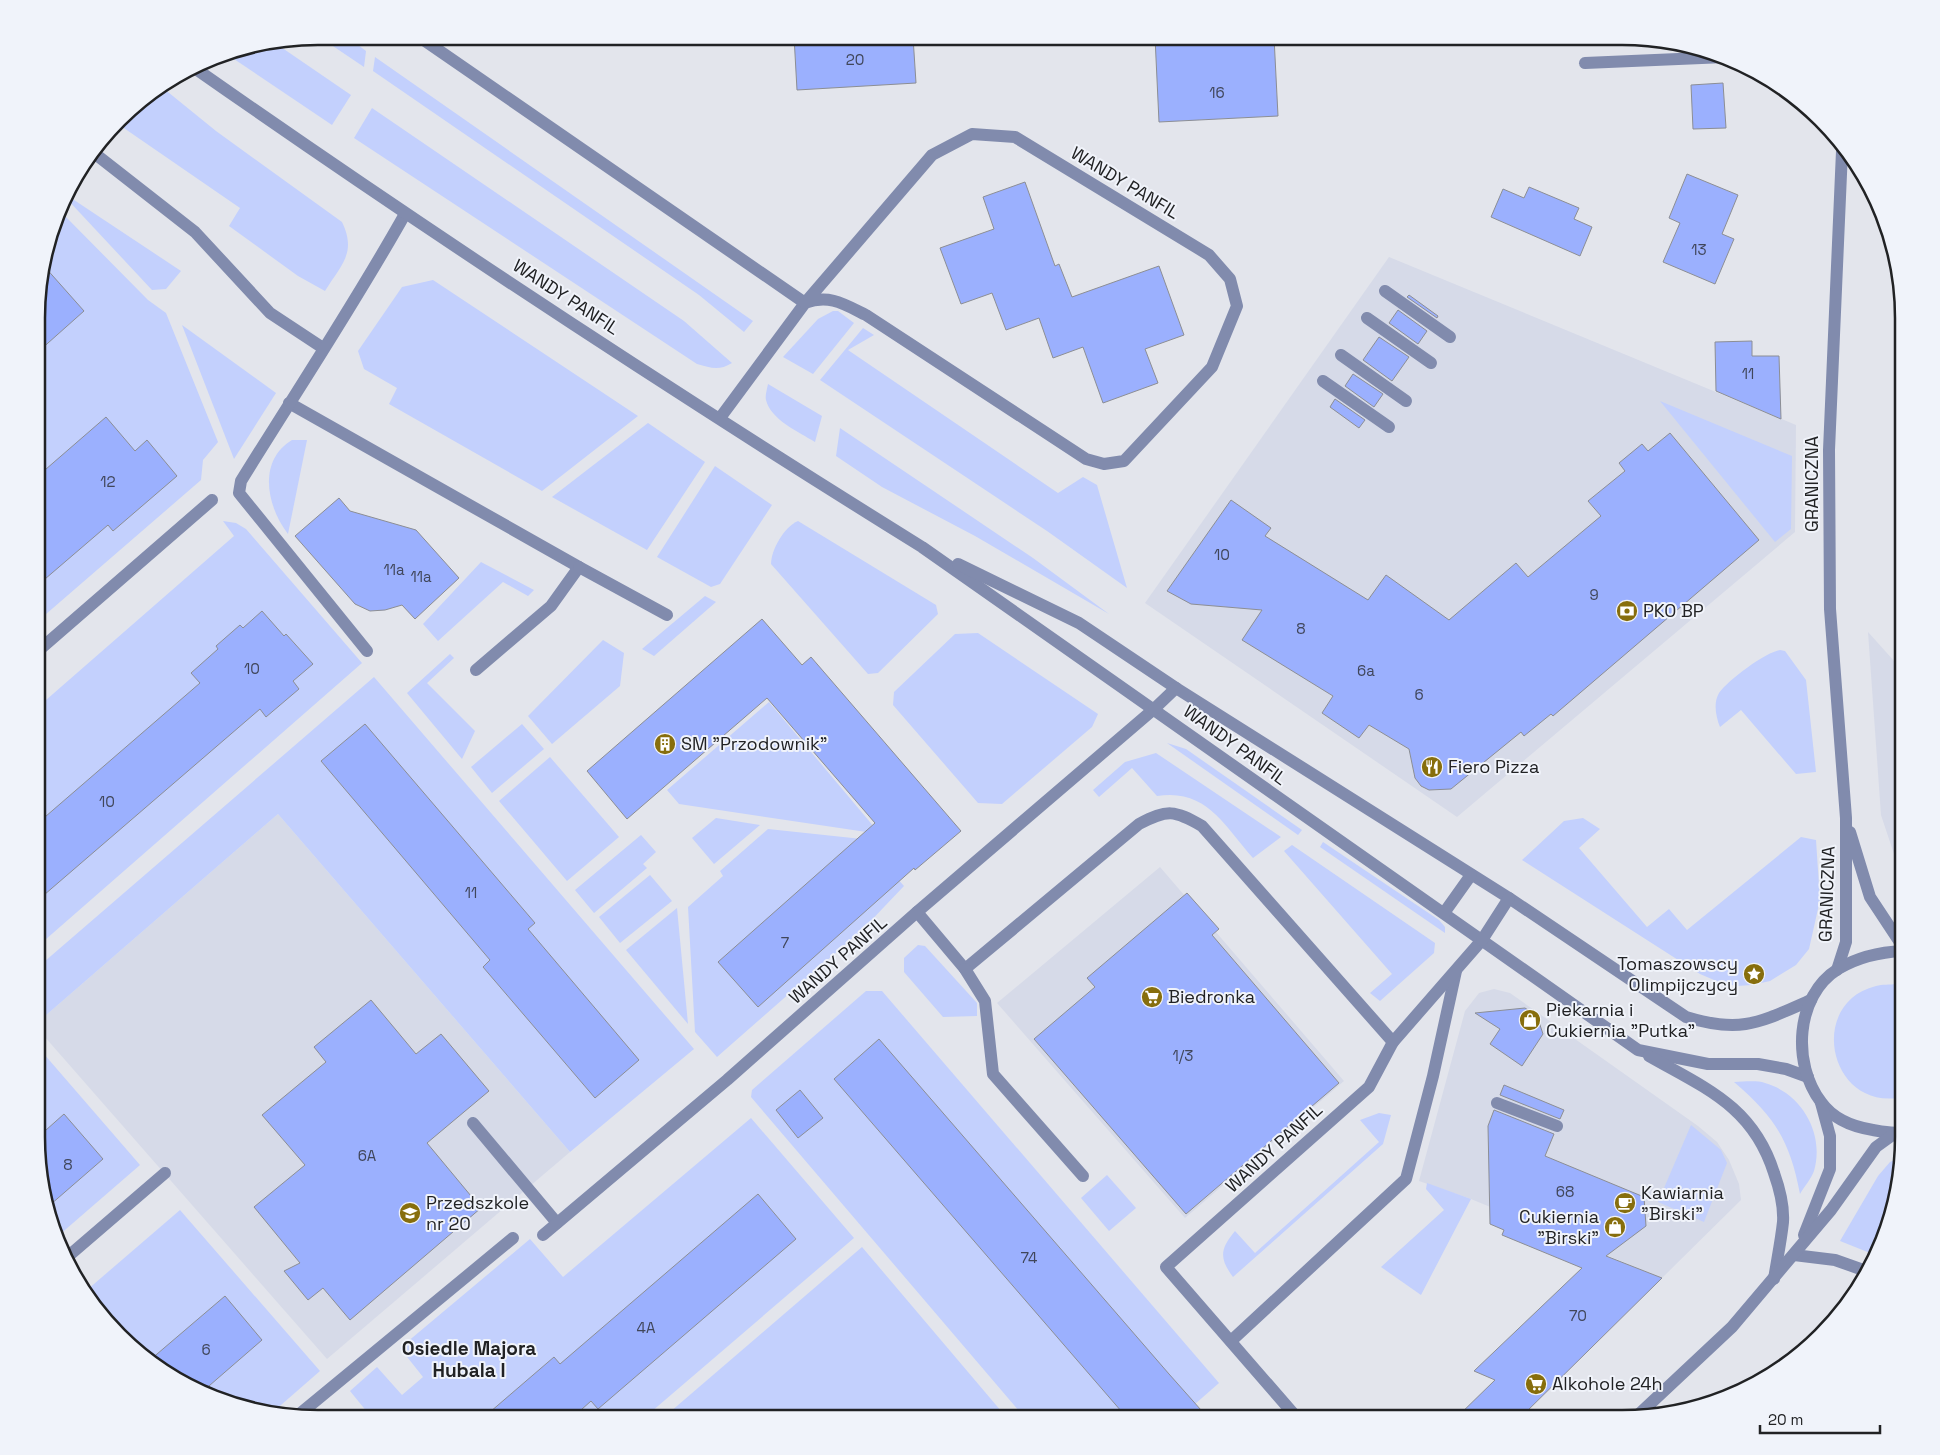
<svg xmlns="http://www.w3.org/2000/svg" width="1940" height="1455" viewBox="0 0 1940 1455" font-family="'Space Grotesk',sans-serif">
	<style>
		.built { fill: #d6dae8 }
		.green { fill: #c3d0fd }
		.building { fill: #9bb0fe; stroke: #8c8e94 }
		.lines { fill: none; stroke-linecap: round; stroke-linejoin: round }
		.service { stroke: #818bad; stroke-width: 12 }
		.minor { stroke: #818bad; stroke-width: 12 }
		.tertiary { stroke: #818bad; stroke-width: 12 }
		.labels { text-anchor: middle; stroke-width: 4; stroke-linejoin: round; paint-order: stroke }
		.number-label { font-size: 15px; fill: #40465a }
		.street-label { font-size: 18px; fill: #212224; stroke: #f0f3fa }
		.poi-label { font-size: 18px; fill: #212224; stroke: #f0f3fa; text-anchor: start }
		.neighbourhood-label { font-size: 19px; font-weight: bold; fill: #212224; stroke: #f0f3fa }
		.rim { fill: none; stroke: #212224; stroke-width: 2.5 }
	</style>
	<rect width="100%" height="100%" fill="#e3e5ec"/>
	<g class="built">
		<path d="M1389,257L1796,425L1795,532L1457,817L1145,603Z"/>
		<path d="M1868,632L1903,671V876L1899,869L1881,815Z"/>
		<path d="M278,814L570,1152L327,1359L37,1028V1023Z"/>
		<path d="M1160,867L1344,1081L1185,1218L997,1003Z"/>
		<path d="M1494,989L1510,993L1698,1126L1717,1142L1729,1160L1739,1184L1741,1200L1662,1278L1471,1199L1419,1181L1465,1011L1479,993Z"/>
	</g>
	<g class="green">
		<path d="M318,36H346L366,51L364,67Z"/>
		<path d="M275,43L351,95L332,125L225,53Z"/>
		<path d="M375,57L753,321L744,332L699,295L373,71Z"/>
		<path d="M163,88L216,131L342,222C357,253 341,265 325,291L298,276L229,226L240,208L118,124L132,106Z"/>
		<path d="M372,108L684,321L732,363C719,371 711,368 697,364L354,138Z"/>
		<path d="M68,196L181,271L166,289L152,290L67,199Z"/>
		<path d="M62,213L148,300L166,313L218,442L203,460L201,480L38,621L39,281Z"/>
		<path d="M433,280L638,416L542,491L389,404L397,388L364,369L358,351L402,287Z"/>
		<path d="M833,311H838L854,323L813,374L783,357L818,319Z"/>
		<path d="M182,325L276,393L234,459Z"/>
		<path d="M863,328L874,335L848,350L1058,493L1083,477L1097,485L1127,588L1047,531L820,380Z"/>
		<path d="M768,384L822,416L815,442C799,432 771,420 766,400C765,396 767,389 768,384Z"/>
		<path d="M1660,401L1792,456L1791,529L1775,542Z"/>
		<path d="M648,423L705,462L647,550L552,497Z"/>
		<path d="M840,428L1033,558L1109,614L975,536L882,487L836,456Z"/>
		<path d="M292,440H307L288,534C267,507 257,461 292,440Z"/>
		<path d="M715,466L772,505L720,584L711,587L657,557Z"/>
		<path d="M223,521L236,523L246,529L362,663L37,947L38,707L234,536Z"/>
		<path d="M798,521L936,605L938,614L878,673L868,674L771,564C771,550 784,527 798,521Z"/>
		<path d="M481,562L534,590L528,596L503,582L438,641L423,624Z"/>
		<path d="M705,596L716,602L654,656L642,649Z"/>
		<path d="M978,633L1098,714L1092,727L1002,804L978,803L893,705L894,692L955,634Z"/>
		<path d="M603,640L624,653L620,686L552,744L528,716Z"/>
		<path d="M1780,650L1785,651L1806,680L1816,772L1796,774L1741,710L1720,727C1716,717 1713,703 1719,693C1728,680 1766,652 1780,650Z"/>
		<path d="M450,654L454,658L427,683L475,731L462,759L407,693Z"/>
		<path d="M374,677L694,1049L570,1152L278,814L37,1023V968Z"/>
		<path d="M769,702L880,834L679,804L667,790Z"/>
		<path d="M522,724L544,749L492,793L471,767Z"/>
		<path d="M1167,743L1186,749L1302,830L1298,835Z"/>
		<path d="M1156,753L1281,837L1253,858C1224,825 1206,788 1157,796L1132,768L1099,797L1093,790L1125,762Z"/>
		<path d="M550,757L619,837L567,881L499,801Z"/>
		<path d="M716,818L760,825L714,864L692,838Z"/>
		<path d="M1583,818L1600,829L1579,848L1647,927L1669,909L1687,930L1801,837L1816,840L1820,900L1809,949L1796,965L1770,981L1752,985L1737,986L1721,983L1700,974L1522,860L1564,821Z"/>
		<path d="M768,829L862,839L904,886L865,927L717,1057L695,1032L688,907L723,876L720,871Z"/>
		<path d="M641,835L656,852L643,864L647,868L594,913L575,890Z"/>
		<path d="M1323,842L1439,920L1445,927V933L1320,847Z"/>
		<path d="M1292,845L1435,943L1434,953L1380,1001L1370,993L1392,974L1284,851Z"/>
		<path d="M650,875L672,901L620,943L599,917Z"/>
		<path d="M677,908L688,1024L626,950Z"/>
		<path d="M918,945L925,946L977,1003V1016L943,1017L904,972V958Z"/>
		<path d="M1896,984L1903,986V1097C1829,1113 1806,1003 1876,986C1882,984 1890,985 1896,984Z"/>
		<path d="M866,991H882L1219,1383L1178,1419L1025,1418L751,1097L752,1090Z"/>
		<path d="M37,1046L140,1165L58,1236L37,1156Z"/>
		<path d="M1734,1082C1743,1082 1756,1080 1765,1083C1801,1093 1825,1133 1814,1171C1811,1179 1804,1187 1800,1194C1790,1141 1775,1117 1734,1082Z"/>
		<path d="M1379,1113L1391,1115L1383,1144L1233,1277C1219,1258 1220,1249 1235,1231L1255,1253L1379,1142L1360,1120Z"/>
		<path d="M751,1118L854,1238L644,1418H372L350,1391L377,1367L402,1395L423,1377L400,1348L530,1239L563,1277Z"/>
		<path d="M1691,1125L1721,1150L1727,1163L1704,1222L1658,1202Z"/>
		<path d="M1903,1156L1882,1245L1875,1255L1840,1241L1878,1176L1890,1162Z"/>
		<path d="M1107,1175L1136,1208L1109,1231L1081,1198Z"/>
		<path d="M1427,1183L1471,1199L1421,1295L1381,1267L1444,1210L1426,1189Z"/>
		<path d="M180,1210L320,1371L273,1412L210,1397L132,1349L87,1290Z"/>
		<path d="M862,1247L1007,1418H663Z"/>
	</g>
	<g class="building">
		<path d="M794,36L913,37L916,83L797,90Z"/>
		<path d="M1155,37H1274L1278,116L1159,122Z"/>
		<path d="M1723,83L1726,128L1693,129L1691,85Z"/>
		<path d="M1687,174L1738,195L1722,234L1734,239L1715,284L1663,262L1680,223L1669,218Z"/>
		<path d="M1025,182L1055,266L1059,264L1072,297L1159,266L1184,335L1145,349L1158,383L1103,403L1083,347L1053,358L1039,318L1006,330L992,293L961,304L940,248L994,229L983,197Z"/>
		<path d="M1529,187L1579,208L1574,219L1592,227L1580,256L1491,217L1503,189L1524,198Z"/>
		<path d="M44,266L84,311L39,351V281Z"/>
		<path d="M1409,295L1438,316L1437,318L1407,297Z"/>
		<path d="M1398,310L1427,331L1418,344L1389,323Z"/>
		<path d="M1379,337L1409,357L1392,381L1363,360Z"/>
		<path d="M1752,341V356H1779L1781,419L1716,391L1715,342Z"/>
		<path d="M1353,374L1383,394L1374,407L1345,386Z"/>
		<path d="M1335,399L1365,420L1359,428L1330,407Z"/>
		<path d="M106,417L135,451L147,440L177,476L113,531L108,525L38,585V476Z"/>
		<path d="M1670,433L1759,540L1553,716L1551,714L1524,736L1521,732L1451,789L1429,790L1421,786L1415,778L1409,749L1369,725L1359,738L1322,713L1333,696L1242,640L1262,610L1191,604L1167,591L1231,500L1271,528L1265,536L1368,600L1386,575L1449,620L1516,563L1528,577L1601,516L1588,501L1625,471L1619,463L1642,444L1648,451Z"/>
		<path d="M339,498L350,511L416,530L459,578L415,619L402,605L385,610L370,611L355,604L295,536Z"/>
		<path d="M262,611L284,636L286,634L313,664L293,681L299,689L266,717L260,709L37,901L38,823L200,683L191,673L218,649L216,646L240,625L243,628Z"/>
		<path d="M762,619L802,665L811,657L961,831L915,870L914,868L758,1007L718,962L875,823L767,698L627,819L587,771Z"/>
		<path d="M365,724L535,923L528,929L639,1060L595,1098L483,967L490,960L321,761Z"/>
		<path d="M1187,893L1219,929L1212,935L1339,1083L1186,1214L1034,1039L1095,987L1087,978Z"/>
		<path d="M371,1000L416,1054L441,1034L489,1091L427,1143L481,1208L350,1320L323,1288L308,1300L284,1271L300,1263L254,1207L305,1165L262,1115L326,1062L314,1047Z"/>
		<path d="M1525,1008L1537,1016L1543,1034L1522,1066L1490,1044L1500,1029L1475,1013Z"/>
		<path d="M879,1039L1169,1374L1209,1419H1128L834,1079Z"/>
		<path d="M1504,1085L1564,1110L1560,1119L1500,1095Z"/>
		<path d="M800,1090L823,1118L798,1138L776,1110Z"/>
		<path d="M1494,1110L1554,1134L1545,1156L1644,1197L1646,1226L1606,1256L1662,1278L1519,1419H1455L1495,1380L1474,1371L1582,1268L1502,1235L1504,1230L1490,1224L1488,1126Z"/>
		<path d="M64,1114L103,1159L50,1205L37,1156V1138Z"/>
		<path d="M758,1194L796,1239L598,1409L591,1401L572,1418H483L554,1357L560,1364Z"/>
		<path d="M225,1296L262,1340L202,1392L150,1360Z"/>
	</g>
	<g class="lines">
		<g class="service">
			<path d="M1385,291L1450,337"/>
			<path d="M1367,318L1431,363"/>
			<path d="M1341,355L1406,401"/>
			<path d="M1323,381L1389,427"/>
			<path d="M917,912L965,969L1139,824C1168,809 1174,810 1202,826L1393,1042"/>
			<path d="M965,969L985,1001L993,1074L1083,1176"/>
			<path d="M1497,1103L1557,1126"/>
			<path d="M473,1123L557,1223"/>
			<path d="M1794,1255L1835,1260L1866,1271"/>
		</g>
		<g class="minor">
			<path d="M418,36L805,303L720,418"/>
			<path d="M1585,63L1725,57"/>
			<path d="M972,134L1015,137L1209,255L1230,279L1237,306L1212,367L1124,461L1104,464L1086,459L866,315C844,304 829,294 805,303L932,155Z"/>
			<path d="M94,153L195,232L270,313L323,348"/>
			<path d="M289,403L579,567L551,606L476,670"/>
			<path d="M579,567L667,615"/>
			<path d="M38,651L212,500"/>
			<path d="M367,651L239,493L241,481C296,392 354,305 405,214"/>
			<path d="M1850,832L1870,897L1903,947"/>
			<path d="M1837,970L1846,942V818L1830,609L1829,450L1842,151"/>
			<path d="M543,1235L727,1080L917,912L1154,709"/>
			<path d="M65,1259L165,1173"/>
			<path d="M1231,1341L1406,1179L1433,1076L1456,971"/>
			<path d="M296,1417L513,1238"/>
			<path d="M1298,1419L1166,1267L1369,1087L1393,1042L1482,940"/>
		</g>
		<g class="tertiary">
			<path d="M196,69C433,235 676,394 922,547L1638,1050L1708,1064H1758L1786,1069L1808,1077"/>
			<path d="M958,564L1079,623L1176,688L1509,898L1686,1017C1742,1034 1760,1022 1811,1000"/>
			<path d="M1154,709L1176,688"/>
			<path d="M1444,913L1471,875"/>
			<path d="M1482,940L1509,898"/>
			<path d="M1649,1056C1705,1088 1753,1106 1774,1173C1779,1187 1784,1206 1783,1222C1781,1241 1777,1260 1774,1279"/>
			<path d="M1903,1132C1893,1134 1884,1132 1873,1130C1854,1127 1833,1119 1821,1102C1792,1064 1795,996 1838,969C1858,957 1880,952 1903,951"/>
			<path d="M1804,1235L1830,1169V1136L1821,1103"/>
			<path d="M1636,1417L1732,1327L1831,1210L1876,1147L1894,1134"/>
		</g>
	</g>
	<defs>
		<g id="bank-disc" transform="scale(1.125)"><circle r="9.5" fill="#876e0d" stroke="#f0f3fa"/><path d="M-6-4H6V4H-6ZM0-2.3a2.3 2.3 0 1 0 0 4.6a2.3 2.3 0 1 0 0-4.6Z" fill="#fff"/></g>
		<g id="building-disc" transform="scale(1.125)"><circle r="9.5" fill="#876e0d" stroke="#f0f3fa"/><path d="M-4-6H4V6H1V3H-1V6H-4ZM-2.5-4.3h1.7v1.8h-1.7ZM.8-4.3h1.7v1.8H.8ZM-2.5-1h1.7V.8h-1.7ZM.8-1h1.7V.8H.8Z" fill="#fff"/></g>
		<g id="restaurant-disc" transform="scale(1.125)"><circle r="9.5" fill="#876e0d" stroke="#f0f3fa"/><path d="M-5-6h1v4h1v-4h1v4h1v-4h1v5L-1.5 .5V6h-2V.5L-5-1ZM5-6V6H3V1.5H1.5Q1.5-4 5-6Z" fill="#fff"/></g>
		<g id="sight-disc" transform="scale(1.125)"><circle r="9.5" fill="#876e0d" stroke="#f0f3fa"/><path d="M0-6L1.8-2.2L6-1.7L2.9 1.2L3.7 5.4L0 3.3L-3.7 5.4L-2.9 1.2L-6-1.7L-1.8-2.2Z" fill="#fff"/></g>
		<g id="supermarket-disc" transform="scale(1.125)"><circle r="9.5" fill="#876e0d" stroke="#f0f3fa"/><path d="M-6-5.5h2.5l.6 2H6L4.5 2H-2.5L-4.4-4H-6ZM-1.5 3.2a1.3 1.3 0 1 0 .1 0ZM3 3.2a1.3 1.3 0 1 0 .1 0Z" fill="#fff"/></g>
		<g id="shop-disc" transform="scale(1.125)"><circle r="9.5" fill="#876e0d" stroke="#f0f3fa"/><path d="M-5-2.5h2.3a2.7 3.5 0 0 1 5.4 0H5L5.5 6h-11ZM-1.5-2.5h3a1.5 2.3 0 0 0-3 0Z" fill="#fff"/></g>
		<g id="cafe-disc" transform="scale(1.125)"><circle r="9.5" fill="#876e0d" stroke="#f0f3fa"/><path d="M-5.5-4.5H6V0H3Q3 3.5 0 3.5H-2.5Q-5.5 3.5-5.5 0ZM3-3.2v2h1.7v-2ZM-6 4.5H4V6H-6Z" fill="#fff"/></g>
		<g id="school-disc" transform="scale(1.125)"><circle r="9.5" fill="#876e0d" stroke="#f0f3fa"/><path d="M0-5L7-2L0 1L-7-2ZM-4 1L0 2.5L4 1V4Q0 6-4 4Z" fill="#fff"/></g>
	</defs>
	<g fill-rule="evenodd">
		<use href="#bank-disc" x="1627" y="611"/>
		<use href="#building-disc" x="665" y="744"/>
		<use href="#restaurant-disc" x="1432" y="767"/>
		<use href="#sight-disc" x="1754" y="974"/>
		<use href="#supermarket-disc" x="1152" y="997"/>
		<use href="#shop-disc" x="1530" y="1020"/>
		<use href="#cafe-disc" x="1625" y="1203"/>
		<use href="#school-disc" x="410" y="1213"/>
		<use href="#shop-disc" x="1615" y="1227"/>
		<use href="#supermarket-disc" x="1536" y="1384"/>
	</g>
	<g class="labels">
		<g class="number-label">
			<text x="855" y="65">20</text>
			<text x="1217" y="98">16</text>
			<text x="1699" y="255">13</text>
			<text x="1748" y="379">11</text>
			<text x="108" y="487">12</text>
			<text x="1222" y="560">10</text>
			<text x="394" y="575">11a</text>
			<text x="421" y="582">11a</text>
			<text x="1594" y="600">9</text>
			<text x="1301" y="634">8</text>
			<text x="252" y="674">10</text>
			<text x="1366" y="676">6a</text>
			<text x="1419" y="700">6</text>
			<text x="107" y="807">10</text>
			<text x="471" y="898">11</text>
			<text x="785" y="948">7</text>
			<text x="1183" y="1061">1/3</text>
			<text x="367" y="1161">6A</text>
			<text x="68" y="1170">8</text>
			<text x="1565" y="1197">68</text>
			<text x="1029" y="1263">74</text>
			<text x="1578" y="1321">70</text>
			<text x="646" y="1333">4A</text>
			<text x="206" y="1355">6</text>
		</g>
		<g class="street-label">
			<text transform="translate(1125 183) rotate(31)" y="6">WANDY PANFIL</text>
			<text transform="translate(566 297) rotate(33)" y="6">WANDY PANFIL</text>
			<text transform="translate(1812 484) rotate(-90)" y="6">GRANICZNA</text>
			<text transform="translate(1235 745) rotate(36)" y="6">WANDY PANFIL</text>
			<text transform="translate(1827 894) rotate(-88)" y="6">GRANICZNA</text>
			<text transform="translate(838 960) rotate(-41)" y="6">WANDY PANFIL</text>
			<text transform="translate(1274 1148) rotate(-42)" y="6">WANDY PANFIL</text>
		</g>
		<g class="poi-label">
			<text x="1643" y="617">PKO BP</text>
			<text x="681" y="750">SM "Przodownik"</text>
			<text x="1448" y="773">Fiero Pizza</text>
			<text x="1738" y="970" text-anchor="end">Tomaszowscy<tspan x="1738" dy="21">Olimpijczycy</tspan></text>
			<text x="1168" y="1003">Biedronka</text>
			<text x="1546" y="1016">Piekarnia i<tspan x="1546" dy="21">Cukiernia "Putka"</tspan></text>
			<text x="1641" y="1199">Kawiarnia<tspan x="1641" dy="21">"Birski"</tspan></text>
			<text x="426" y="1209">Przedszkole<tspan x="426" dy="21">nr 20</tspan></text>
			<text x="1599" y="1223" text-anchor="end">Cukiernia<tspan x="1599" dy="21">"Birski"</tspan></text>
			<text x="1552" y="1390">Alkohole 24h</text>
		</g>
		<g class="neighbourhood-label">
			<text x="469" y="1355">Osiedle Majora<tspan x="469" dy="22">Hubala I</tspan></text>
		</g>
	</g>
	<path d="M0 0H1940V1455H0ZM318 45H1622A273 273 0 0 1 1895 318V1137A273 273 0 0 1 1622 1410H318A273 273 0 0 1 45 1137V318A273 273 0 0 1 318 45Z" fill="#f0f3fa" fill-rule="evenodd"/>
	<path class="rim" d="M318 45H1622A273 273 0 0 1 1895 318V1137A273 273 0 0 1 1622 1410H318A273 273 0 0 1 45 1137V318A273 273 0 0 1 318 45Z"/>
	<path d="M1760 1425v8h120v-8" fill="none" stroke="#212224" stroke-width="2.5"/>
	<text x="1768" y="1425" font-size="15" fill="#212224" stroke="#f0f3fa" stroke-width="4" paint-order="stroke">20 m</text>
</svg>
